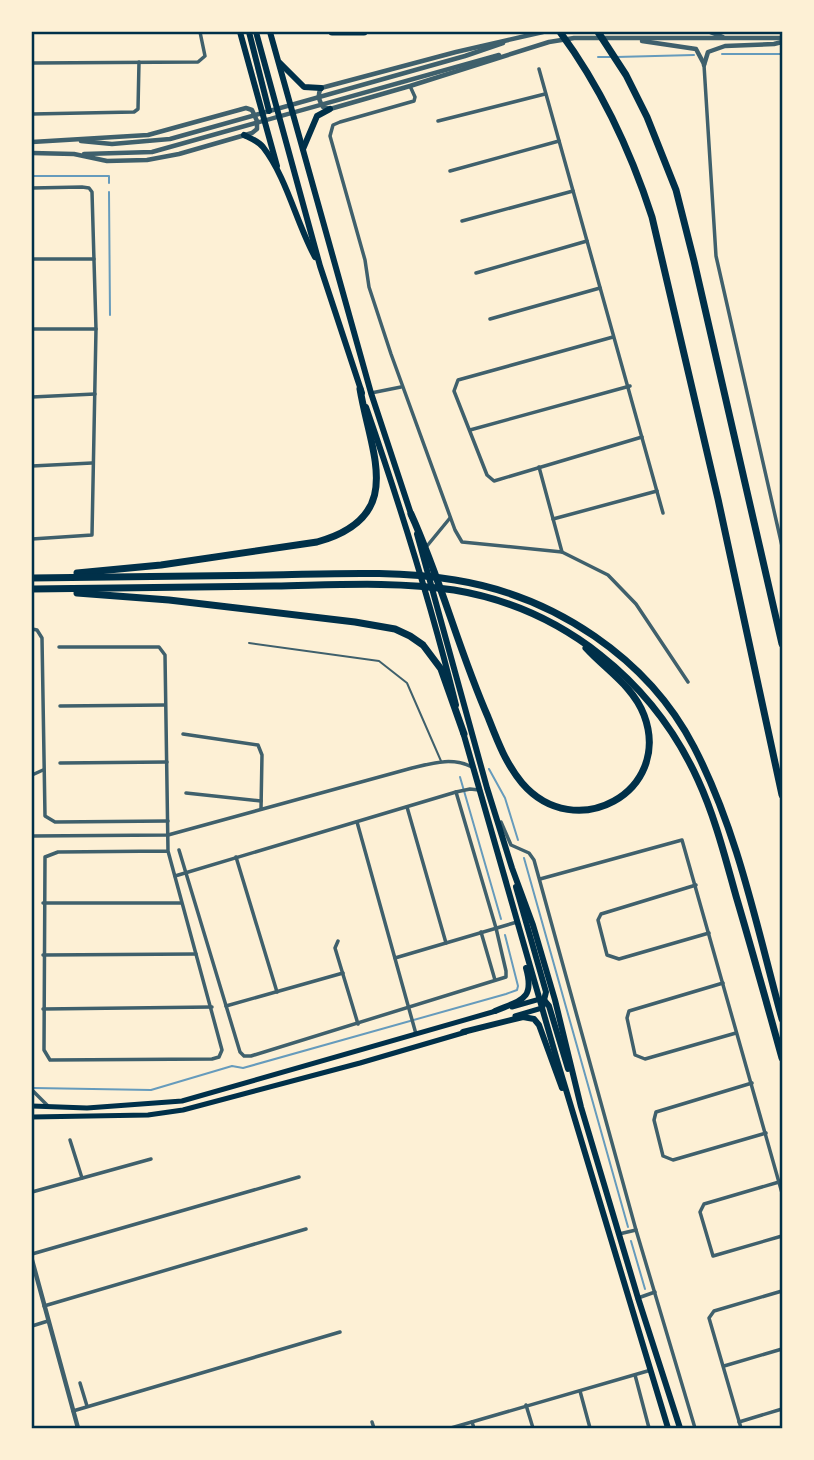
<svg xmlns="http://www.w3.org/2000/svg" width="814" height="1460" viewBox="0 0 814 1460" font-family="Overpass,sans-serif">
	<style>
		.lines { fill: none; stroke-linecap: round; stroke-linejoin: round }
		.stream { stroke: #669bbc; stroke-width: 2 }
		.service { stroke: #3f606c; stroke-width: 2 }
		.minor { stroke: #3f606c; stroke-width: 3.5 }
		.tertiary { stroke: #3f606c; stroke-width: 4.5 }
		.secondary { stroke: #003049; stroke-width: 5 }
		.trunk { stroke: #003049; stroke-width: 6 }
		.motorway { stroke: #003049; stroke-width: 7 }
		.neatline { fill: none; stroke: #003049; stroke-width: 2.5 }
	</style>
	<rect width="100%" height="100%" fill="#fdf0d5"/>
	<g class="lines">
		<g class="stream">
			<path d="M722,54H782"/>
			<path d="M598,57H610"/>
			<path d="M616,57L694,55"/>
			<path d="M32,176H109V183"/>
			<path d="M109,192L110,315"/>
			<path d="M489,769L505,798L518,840"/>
			<path d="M460,777L501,919"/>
			<path d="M524,858L628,1227"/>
			<path d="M34,1088L151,1090L232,1066L243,1068L506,994L517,990L518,986L505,935"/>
			<path d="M631,1241L645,1289"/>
		</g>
		<path class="service" d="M249,643L379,661L407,683L441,761"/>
		<g class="minor">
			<path d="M32,63L198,62L205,56L200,32"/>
			<path d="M704,65L716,256L782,546"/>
			<path d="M539,69L663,513"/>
			<path d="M410,86L415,97L414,101L340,122L333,125L330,136L365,260L369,287L391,354L455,530L462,542L562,552L608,575L636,604L688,682"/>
			<path d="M32,114L134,112L138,109L139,62"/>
			<path d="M438,121L545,94"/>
			<path d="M450,171L559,141"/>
			<path d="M32,188L82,187L89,188L92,192L96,329L92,535L32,539"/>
			<path d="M462,221L573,191"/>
			<path d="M32,259H94"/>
			<path d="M476,273L587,241"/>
			<path d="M490,319L600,288"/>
			<path d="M32,329H96"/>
			<path d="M613,337L458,380L454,391L487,475L494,481L642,437"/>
			<path d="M371,393L401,387"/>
			<path d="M32,397L95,394"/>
			<path d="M470,430L630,386"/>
			<path d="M32,466L92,463"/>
			<path d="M539,467L562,552"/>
			<path d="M553,519L657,491"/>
			<path d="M427,546L450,518"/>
			<path d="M32,629L37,630L42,638L45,816L55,822L168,821"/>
			<path d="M59,647H159L165,655L168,851L222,1050L219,1057L212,1059L50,1060L44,1050L45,857L58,852L168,851"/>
			<path d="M60,706L165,705"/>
			<path d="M183,734L258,745L262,755L261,809"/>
			<path d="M60,763L167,762"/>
			<path d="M32,775L43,770"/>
			<path d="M186,793L261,801"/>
			<path d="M407,807L446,943"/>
			<path d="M357,822L416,1034"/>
			<path d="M501,822L511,845L529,853L534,860L636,1230L695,1428"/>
			<path d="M32,836L168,835L412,768C433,763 452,757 472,767"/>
			<path d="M179,850L240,1052L244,1056H251L506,977V971L496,928L456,792"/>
			<path d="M236,857L277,992"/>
			<path d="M175,876L456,792L470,789L479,790"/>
			<path d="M540,879L682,840L782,1193"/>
			<path d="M696,885L601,914L598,920L607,955L619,959L709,933"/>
			<path d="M43,903H181"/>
			<path d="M481,932L495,980"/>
			<path d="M338,941L335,948L358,1024"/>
			<path d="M43,955L196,954"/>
			<path d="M395,958L517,922"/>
			<path d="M723,983L629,1011L627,1018L635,1055L645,1059L736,1033"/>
			<path d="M226,1006L343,973"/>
			<path d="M43,1009L212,1007"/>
			<path d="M32,1079V1091"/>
			<path d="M752,1083L656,1112L654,1120L663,1156L673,1160L766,1133"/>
			<path d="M32,1090L48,1106"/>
			<path d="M70,1140L82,1178"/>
			<path d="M779,1182L704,1204L700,1212L713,1256L782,1236"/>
			<path d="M32,1192L151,1159"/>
			<path d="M619,1234L636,1230"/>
			<path d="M32,1254L299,1177"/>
			<path d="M638,1298L655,1292"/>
			<path d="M44,1306L306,1229"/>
			<path d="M32,1326L48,1321"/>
			<path d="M724,1366L782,1349"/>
			<path d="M635,1375L649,1428"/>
			<path d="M80,1383L87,1406"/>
			<path d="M580,1391L590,1428"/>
			<path d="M526,1405L533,1428"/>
			<path d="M73,1411L340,1332"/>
			<path d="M372,1422L374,1428"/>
			<path d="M472,1422L474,1428"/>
			<path d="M739,1422L782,1409"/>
			<path d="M451,1428L651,1370"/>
			<path d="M741,1428L709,1318L714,1311L782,1291"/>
		</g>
		<g class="tertiary">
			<path d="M543,32L456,52L321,88C317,96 319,100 323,107L330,109L410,86L549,42L574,38H782"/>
			<path d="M710,32L723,37"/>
			<path d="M642,41L696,49L704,64"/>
			<path d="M704,65L708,52L725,46L774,44L782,42"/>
			<path d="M81,141L112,144L170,139L465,56L503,43"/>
			<path d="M32,142L148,135L246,108L252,110L257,121V129L252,133L179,154L147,160L107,161L74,154L32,153"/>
			<path d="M84,154L152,152L499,55"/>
			<path d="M32,1260L78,1428"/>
		</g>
		<g class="secondary">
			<path d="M512,1007L540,999"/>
			<path d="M515,1016L542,1008"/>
			<path d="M32,1106L87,1108L182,1101L496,1011"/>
			<path d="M32,1117L148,1115L183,1110L360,1063L466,1032"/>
		</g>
		<g class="trunk">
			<path d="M240,32L277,166"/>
			<path d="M249,32L269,111"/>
			<path d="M256,32L320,266L362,393"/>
			<path d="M270,32L371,393L412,517"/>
			<path d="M280,63L304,87L321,88"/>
			<path d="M244,135C250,138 258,141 263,147C287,178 296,222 315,257"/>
			<path d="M303,149L317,116L330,109"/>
			<path d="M366,407C400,505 431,604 456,705"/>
			<path d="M417,534L487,788L512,868L533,925L555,1000L581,1107L638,1298L680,1428"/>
			<path d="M463,732L557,1060L668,1428"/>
			<path d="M516,887L546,992L542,1008"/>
			<path d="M544,1000L549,1006L568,1069"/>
			<path d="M495,1011C521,1000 535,1000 526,968"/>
			<path d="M463,1032L523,1017L534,1019L539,1025L562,1088"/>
		</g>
		<g class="motorway">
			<path d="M332,32H364"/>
			<path d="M560,32C602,89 630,149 652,217L718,499L782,795"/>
			<path d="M598,32L626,75L647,117L676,190L694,261L782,644"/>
			<path d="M411,514C441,580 459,651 488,717C497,740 506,764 522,783C575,845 673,792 644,715C633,686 606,670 586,648"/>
			<path d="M77,573L161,565L317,542C407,517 371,455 360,389"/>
			<path d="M32,578C111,577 191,576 270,575C331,574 395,570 455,580C554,596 648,658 694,747C738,832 757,928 782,1019"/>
			<path d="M32,589C113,588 194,587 275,586C334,585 395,581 454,590C563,608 653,681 698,780C715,817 725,857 736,896C752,950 767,1004 782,1058"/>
			<path d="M77,593L169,600L355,622L395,629L410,636L423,645L441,669L464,734"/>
		</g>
	</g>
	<rect width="814" height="1460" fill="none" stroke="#fdf0d5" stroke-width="66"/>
	<rect x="33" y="33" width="748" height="1394" class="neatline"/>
</svg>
